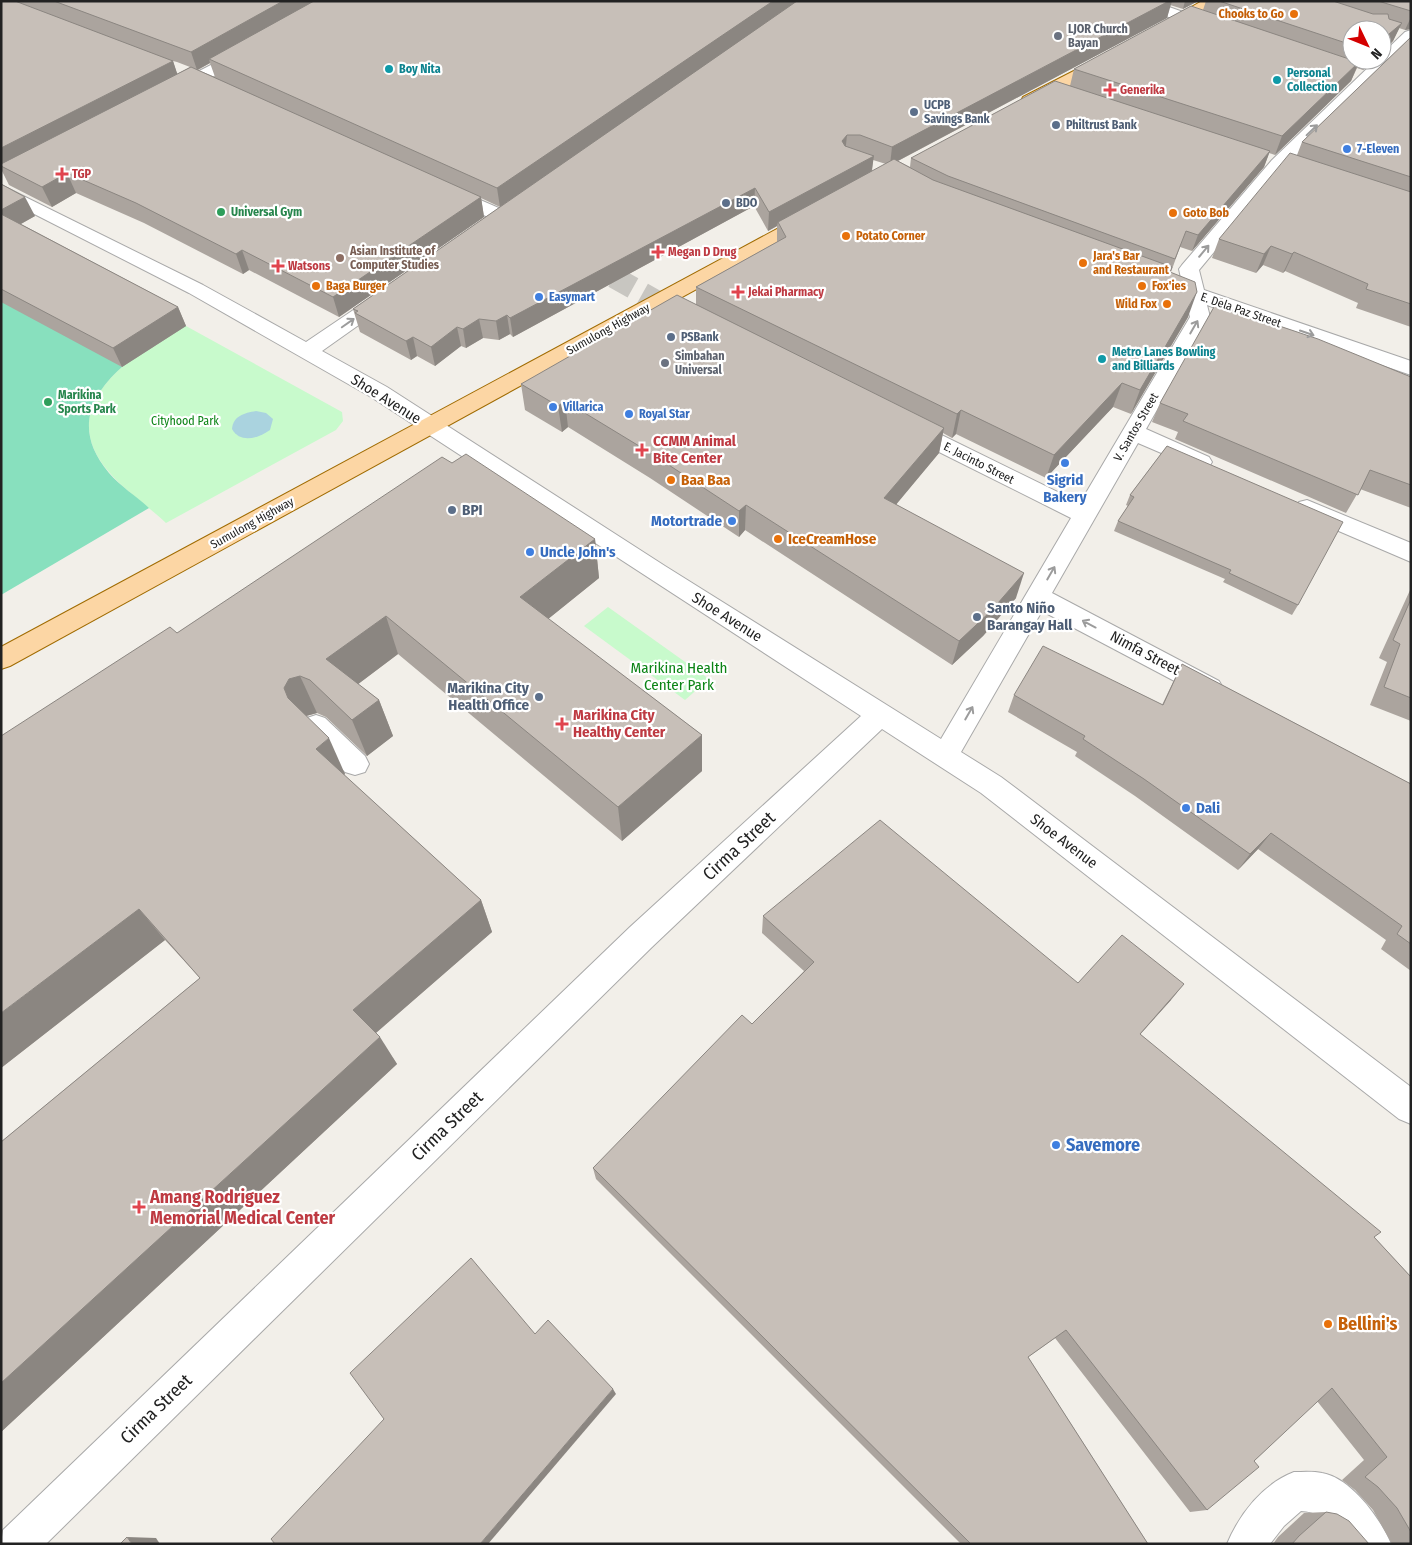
<svg xmlns="http://www.w3.org/2000/svg" width="1412" height="1545" viewBox="0 0 1412 1545" font-family="'Fira Sans Condensed',sans-serif">
	<style>
		.park { fill: #c8facc }
		.pitch { fill: #88e0be }
		.water { fill: #aad3df }
		.lines { fill: none; stroke-linecap: round; stroke-linejoin: round }
		.minor-tunnel { stroke: #c8c6c1; stroke-width: 22; stroke-dasharray: 22 11; stroke-linecap: butt }
		.minor-casing { stroke: #a9a9a9; stroke-width: 2 }
		.major-casing { stroke: #a06b00; stroke-width: 2 }
		.minor { fill: #fff; fill-rule: evenodd }
		.major { fill: #fcd6a4; fill-rule: evenodd }
		.wall { fill: #aba49e; fill-rule: evenodd }
		.shaded-wall { fill: #8b8681 }
		.building { fill: #c7bfb8; stroke: #8b8681 }
		.oneway { stroke: #9c9c9c }
		.food-dot { fill: #e8710a; stroke: #fff; stroke-width: 2 }
		.worship-dot { fill: #6b7280; stroke: #fff; stroke-width: 2 }
		.culture-dot { fill: #0f9aa8; stroke: #fff; stroke-width: 2 }
		.health-dot { fill: #e0444e; stroke: #fff; stroke-width: 2 }
		.service-dot { fill: #5c6f8a; stroke: #fff; stroke-width: 2 }
		.shop-dot { fill: #3f7fe0; stroke: #fff; stroke-width: 2 }
		.leisure-dot { fill: #2e9e5b; stroke: #fff; stroke-width: 2 }
		.education-dot { fill: #8d6e63; stroke: #fff; stroke-width: 2 }
		.labels { text-anchor: middle; stroke-width: 4.5; stroke-linejoin: round; paint-order: stroke }
		.far-food-label { font-size: 12px; font-weight: bold; fill: #c56008; stroke: #fff; text-anchor: start }
		.far-worship-label { font-size: 12px; font-weight: bold; fill: #5b616d; stroke: #fff; text-anchor: start }
		.far-culture-label { font-size: 12px; font-weight: bold; fill: #0d838f; stroke: #fff; text-anchor: start }
		.far-health-label { font-size: 12px; font-weight: bold; fill: #be3a42; stroke: #fff; text-anchor: start }
		.far-service-label { font-size: 12px; font-weight: bold; fill: #4e5e75; stroke: #fff; text-anchor: start }
		.far-shop-label { font-size: 12px; font-weight: bold; fill: #366cbe; stroke: #fff; text-anchor: start }
		.far-leisure-label { font-size: 12px; font-weight: bold; fill: #27864d; stroke: #fff; text-anchor: start }
		.far-education-label { font-size: 12px; font-weight: bold; fill: #785e54; stroke: #fff; text-anchor: start }
		.far-street-label { font-size: 12px; fill: #222; stroke: #fff }
		.far-park-label { font-size: 12px; fill: #0c8416; stroke: #fff }
		.street-label { font-size: 15px; fill: #222; stroke: #fff }
		.health-label { font-size: 15px; font-weight: bold; fill: #be3a42; stroke: #fff; text-anchor: start }
		.food-label { font-size: 15px; font-weight: bold; fill: #c56008; stroke: #fff; text-anchor: start }
		.shop-label { font-size: 15px; font-weight: bold; fill: #366cbe; stroke: #fff; text-anchor: start }
		.service-label { font-size: 15px; font-weight: bold; fill: #4e5e75; stroke: #fff; text-anchor: start }
		.park-label { font-size: 15px; fill: #0c8416; stroke: #fff }
		.near-street-label { font-size: 18px; fill: #222; stroke: #fff }
		.near-shop-label { font-size: 18px; font-weight: bold; fill: #366cbe; stroke: #fff; text-anchor: start }
		.near-health-label { font-size: 18px; font-weight: bold; fill: #be3a42; stroke: #fff; text-anchor: start }
		.near-food-label { font-size: 18px; font-weight: bold; fill: #c56008; stroke: #fff; text-anchor: start }
	</style>
	<rect width="100%" height="100%" fill="#f2efe9"/>
	<g class="park">
		<path d="M186,326L342,412L343,421L336,430L166,523C149,507 123,489 109,472C76,434 86,399 122,367C138,352 166,338 186,326Z"/>
		<path d="M608,607L709,679L685,700L584,626Z"/>
	</g>
	<path class="pitch" d="M1,227L186,326C166,338 138,353 122,367C86,399 76,434 109,473C120,486 136,496 149,508L1,595Z"/>
	<path class="water" d="M256,411L266,413L273,419L270,430C259,438 240,444 232,429C233,416 244,413 256,411Z"/>
	<g class="lines">
		<path class="minor-tunnel" d="M585,261L658,302"/>
		<g class="minor-casing">
			<g id="minor">
				<path d="M1130,1H1152L1217,24L1219,27L1217,30H1205L1132,4Z"/>
				<path d="M1411,30V44L1284,168L1199,270L1204,290L1411,361V375L1207,305L1210,317L1146,429L1209,457L1212,462L1209,467L1201,470L1138,443L1052,593L1219,681L1223,688L1219,695L1210,698L1201,695L1042,611L961,752L1001,777L1411,1087V1124L1399,1119L981,793L882,729L652,947L46,1544H1L3,1530L630,927L861,716L371,397L189,293L1,197V185L203,285L306,342L380,292L387,290L394,292L397,296L394,300L322,351L387,387L665,566L941,739L1071,518L899,432L896,427L899,422L907,420L915,422L1080,503L1190,317L1185,297L1174,293L1171,289L1174,285L1182,283L1179,269L1182,265L1272,160L1376,60H1382V54L1405,32Z"/>
				<path d="M246,47L252,49L254,52L252,55L180,95H168L166,91L168,87Z"/>
				<path d="M448,186L508,212L510,216L508,220L501,222L494,220L442,195L439,191L442,187Z"/>
				<path d="M1307,500L1411,543V562L1299,514L1295,508L1299,502Z"/>
				<path d="M316,715L325,718L365,756L369,764L365,772L355,775L345,772L307,734L303,726L307,718Z"/>
				<path d="M1294,1472C1303,1472 1313,1471 1322,1473C1351,1478 1380,1518 1391,1544H1347C1335,1526 1324,1512 1301,1511L1284,1526L1270,1544H1227C1240,1513 1263,1484 1294,1472Z"/>
			</g>
		</g>
		<g class="major-casing">
			<g id="major">
				<path d="M1202,1H1221L1219,4L1173,30H1161L1159,27L1161,24Z"/>
				<path d="M1105,55L1111,57L1113,60L1111,63L1035,105H1023L1021,101L1023,97Z"/>
				<path d="M810,213L817,215L819,219L817,223L10,666L1,669V647L803,215Z"/>
			</g>
		</g>
		<use href="#minor" class="minor"/>
		<use href="#major" class="major"/>
	</g>
	<g class="wall">
		<path d="M1,1H1198L1183,9L1170,5L1167,18L898,161L910,167L911,158L1070,86L1074,69L1203,10L1206,1H1411V29L1405,30L1399,28L1393,41L1384,50L1382,54V30H1352V60H1373L1363,70L1357,68L1351,81L1275,155L1269,153L1264,167L1192,251L1180,247L1171,272L1188,317L1131,414L1113,407L1046,478L956,434L952,438L943,433L939,453L896,504L1016,598L983,636L952,665L745,530L739,537L650,478L568,427L562,432L525,410L521,384L696,304V287L777,242V226L768,231L754,206L513,337L510,334L499,340L483,338L466,348L461,346L435,366L417,356L411,360L360,332L353,309L500,207L481,198L484,217L339,317L249,270L243,274L144,223L76,193L52,207L9,185L2,171L1,172ZM173,61L177,62L190,67L177,74ZM210,63L215,77L198,70ZM873,160L886,164L872,172Z"/>
		<path d="M1411,37V327L1356,308L1358,303L1285,271L1283,273L1263,265L1256,273L1212,258L1219,239L1297,155L1302,142Z"/>
		<path d="M1,184L35,216L21,224L178,307L186,326L122,367L1,302Z"/>
		<path d="M1223,299L1220,306L1411,377V508L1360,489L1346,513L1175,439L1178,432L1152,422L1160,403Z"/>
		<path d="M1167,446L1298,605L1292,615L1223,582L1225,579L1114,531L1118,521L1128,506L1126,505L1130,495Z"/>
		<path d="M452,463L595,539L599,578L548,619L702,735V771L622,841L398,654L358,684L379,700L393,736L367,756L326,717L317,713L306,716L345,774L344,775L481,900L492,932L376,1033L397,1064L1,1432V1142L200,978L165,940L1,1068L177,633Z"/>
		<path d="M1411,588V721L1370,705L1387,662L1379,658Z"/>
		<path d="M1182,664L1411,784V971L1381,949L1386,940L1258,849L1238,870L1135,796L1075,756L1077,752L1008,712L1014,695L1162,705L1173,682Z"/>
		<path d="M763,916L1078,983L1171,1000L1140,1034L1374,1237L1411,1277V1544H1392L1373,1510L1355,1490L1342,1480L1364,1460L1317,1401L1254,1461L1207,1510L1190,1512L1055,1338L1028,1357L1148,1544H961L596,1179L593,1168L752,1024L804,971L762,933Z"/>
		<path d="M1326,1512L1369,1544H1273L1278,1537L1304,1513Z"/>
	</g>
	<g class="shaded-wall">
		<path d="M283,1H321L209,59L210,63L197,70L191,52Z"/>
		<path d="M773,1H798L500,207L497,188Z"/>
		<path d="M1169,1H1172L1167,18L890,165L892,147Z"/>
		<path d="M1185,1H1198L1183,9Z"/>
		<path d="M1411,17V29L1405,30Z"/>
		<path d="M1402,23L1393,41L1384,50L1388,40L1389,34Z"/>
		<path d="M1367,60H1373L1363,70Z"/>
		<path d="M173,61L179,79L1,166V148Z"/>
		<path d="M1359,62L1351,81L1275,155L1282,136Z"/>
		<path d="M847,135L845,154L842,141Z"/>
		<path d="M1270,151L1264,167L1192,251L1198,235Z"/>
		<path d="M874,156L871,175L778,222L777,226L768,231L769,212Z"/>
		<path d="M67,173L76,193L52,207L42,187Z"/>
		<path d="M755,188L754,206L513,337L510,318Z"/>
		<path d="M25,197L35,216L8,231L1,218V210Z"/>
		<path d="M481,197L484,217L339,317L333,297Z"/>
		<path d="M1271,246L1263,265L1256,273L1264,254Z"/>
		<path d="M242,250L249,270L243,274L236,254Z"/>
		<path d="M1294,252L1285,271L1283,273L1292,254Z"/>
		<path d="M1197,292L1188,317L1131,414L1140,390Z"/>
		<path d="M178,307L186,326L122,367L113,348Z"/>
		<path d="M507,315L510,334L499,340L496,321Z"/>
		<path d="M479,319L483,338L466,348L463,329Z"/>
		<path d="M457,327L461,346L435,366L431,347Z"/>
		<path d="M413,337L417,356L411,360L406,341Z"/>
		<path d="M1122,383L1113,407L1046,478L1054,455Z"/>
		<path d="M565,401L568,427L562,432L558,406Z"/>
		<path d="M961,410L956,434L952,438L957,414Z"/>
		<path d="M944,428L939,453L880,524L884,498Z"/>
		<path d="M746,505L745,530L739,537V511Z"/>
		<path d="M595,539L599,578L527,636L520,597Z"/>
		<path d="M1024,573L1016,598L983,636L952,665L959,641Z"/>
		<path d="M386,616L398,654L341,697L326,659Z"/>
		<path d="M300,676L317,713L306,716L288,698L284,688L289,679Z"/>
		<path d="M379,700L393,736L367,756L352,720Z"/>
		<path d="M702,735V771L622,841L618,807Z"/>
		<path d="M329,738L345,774L333,784L316,749Z"/>
		<path d="M1271,833L1258,849L1238,870L1250,854Z"/>
		<path d="M481,900L492,932L370,1038L353,1010Z"/>
		<path d="M139,909L165,940L1,1068V1013Z"/>
		<path d="M1184,984L1171,1000L1128,1048L1140,1034Z"/>
		<path d="M380,1037L397,1064L1,1432V1383Z"/>
		<path d="M613,1389L616,1394L488,1544H480Z"/>
		<path d="M127,1537L156,1538L160,1544H132Z"/>
	</g>
	<g class="building">
		<path d="M1,1H15L173,61L1,148Z"/>
		<path d="M54,1H283L191,52Z"/>
		<path d="M314,1H773L497,188L209,59Z"/>
		<path d="M797,1H1169L892,147L860,135H847L842,141L845,146L874,156L769,212L755,188L510,318L507,315L496,321L479,319L463,329L457,327L431,347L413,337L406,341L355,313L358,311L353,309Z"/>
		<path d="M1219,1H1333L1373,14H1388L1389,19L1402,23L1389,34L1388,40L1382,41V30H1352V45Z"/>
		<path d="M1378,1H1411V11Z"/>
		<path d="M1191,6L1352,60L1359,62L1282,136L1074,69Z"/>
		<path d="M1411,37V177L1302,142Z"/>
		<path d="M191,67L481,197L333,297L242,250L236,254L136,203L67,173L42,187L1,166V164Z"/>
		<path d="M1055,81L1270,151L1198,235L1186,231L1175,259L948,176L911,158Z"/>
		<path d="M1290,153L1411,192V304L1366,289L1368,284L1294,252L1292,254L1271,246L1264,254L1219,239Z"/>
		<path d="M894,159L933,180L1172,267L1170,272L1195,282L1197,292L1140,390L1122,383L1054,455L961,410L957,414L696,287L786,237L778,222Z"/>
		<path d="M1,184L25,197L1,210Z"/>
		<path d="M1,214L178,307L113,348L1,289Z"/>
		<path d="M677,295L944,428L884,498L1024,573L991,611L959,641L746,505L739,511L649,452L565,401L558,406L521,384Z"/>
		<path d="M1219,298L1223,299L1217,305L1318,339L1411,377V485L1370,470L1358,495L1183,421L1188,414L1160,403Z"/>
		<path d="M1167,446L1343,522L1298,605L1229,573L1231,570L1118,521L1134,497L1130,495Z"/>
		<path d="M466,454L595,539L520,597L702,735L618,807L386,616L326,659L379,700L352,720L310,680L300,676L289,679L284,688L288,698L329,738L316,749L481,900L353,1010L380,1037L1,1383V1142L200,978L139,909L1,1013V736L170,627L177,633L442,457L452,463Z"/>
		<path d="M1411,599V698L1384,687L1400,644L1393,640Z"/>
		<path d="M1043,646L1163,705L1182,664L1411,784V944L1397,934L1402,926L1271,833L1250,854L1144,779L1083,739L1085,736L1014,695Z"/>
		<path d="M880,820L1078,983L1122,935L1184,984L1140,1034L1381,1232L1374,1237L1411,1277V1532L1397,1508L1378,1487L1365,1477L1387,1457L1332,1388L1254,1461L1259,1467L1207,1510L1066,1330L1028,1357L1148,1544H971L593,1168L742,1015L752,1024L814,962L763,916Z"/>
		<path d="M471,1258L535,1334L548,1320L613,1389L480,1544H275L271,1539L384,1419L350,1373Z"/>
		<path d="M1326,1512L1337,1514L1349,1521L1369,1544H1292L1299,1536Z"/>
		<path d="M127,1537L132,1544H120Z"/>
	</g>
	<defs><path id="oneway-shaft" d="M-6 0H5M1.5-3L5.5 0L1.5 3" fill="none" stroke-width="1.6" stroke-linecap="round" stroke-linejoin="round" transform="scale(1.25)"/></defs>
	<g class="oneway">
		<use href="#oneway-shaft" transform="translate(1312 130) rotate(-44)"/>
		<use href="#oneway-shaft" transform="translate(1204 251) rotate(-50)"/>
		<use href="#oneway-shaft" transform="translate(348 323) rotate(-35)"/>
		<use href="#oneway-shaft" transform="translate(1194 327) rotate(-60)"/>
		<use href="#oneway-shaft" transform="translate(1307 333) rotate(19)"/>
		<use href="#oneway-shaft" transform="translate(1051 573) rotate(-60)"/>
		<use href="#oneway-shaft" transform="translate(1089 624) rotate(-152)"/>
		<use href="#oneway-shaft" transform="translate(969 713) rotate(-60)"/>
	</g>
	<g class="food-dot">
		<circle cx="1294" cy="14" r="5"/>
		<circle cx="1173" cy="213" r="5"/>
		<circle cx="846" cy="236" r="5"/>
		<circle cx="1083" cy="263" r="5"/>
		<circle cx="316" cy="286" r="5"/>
		<circle cx="1142" cy="286" r="5"/>
		<circle cx="1167" cy="304" r="5"/>
		<circle cx="671" cy="480" r="5"/>
		<circle cx="778" cy="539" r="5"/>
		<circle cx="1328" cy="1324" r="5"/>
	</g>
	<g class="worship-dot">
		<circle cx="1058" cy="36" r="5"/>
		<circle cx="665" cy="363" r="5"/>
	</g>
	<g class="culture-dot">
		<circle cx="389" cy="69" r="5"/>
		<circle cx="1277" cy="80" r="5"/>
		<circle cx="1102" cy="359" r="5"/>
	</g>
	<g class="health-dot">
		<path d="M1107.5 82.5h5v5h5v5h-5v5h-5v-5h-5v-5h5z"/>
		<path d="M59.5 166.5h5v5h5v5h-5v5h-5v-5h-5v-5h5z"/>
		<path d="M655.5 244.5h5v5h5v5h-5v5h-5v-5h-5v-5h5z"/>
		<path d="M275.5 258.5h5v5h5v5h-5v5h-5v-5h-5v-5h5z"/>
		<path d="M735.5 284.5h5v5h5v5h-5v5h-5v-5h-5v-5h5z"/>
		<path d="M639.5 442.5h5v5h5v5h-5v5h-5v-5h-5v-5h5z"/>
		<path d="M559.5 716.5h5v5h5v5h-5v5h-5v-5h-5v-5h5z"/>
		<path d="M136.5 1199.5h5v5h5v5h-5v5h-5v-5h-5v-5h5z"/>
	</g>
	<g class="service-dot">
		<circle cx="914" cy="112" r="5"/>
		<circle cx="1056" cy="125" r="5"/>
		<circle cx="726" cy="203" r="5"/>
		<circle cx="671" cy="337" r="5"/>
		<circle cx="452" cy="510" r="5"/>
		<circle cx="977" cy="617" r="5"/>
		<circle cx="539" cy="697" r="5"/>
	</g>
	<g class="shop-dot">
		<circle cx="1347" cy="149" r="5"/>
		<circle cx="539" cy="297" r="5"/>
		<circle cx="553" cy="407" r="5"/>
		<circle cx="629" cy="414" r="5"/>
		<circle cx="1065" cy="463" r="5"/>
		<circle cx="732" cy="521" r="5"/>
		<circle cx="530" cy="552" r="5"/>
		<circle cx="1186" cy="808" r="5"/>
		<circle cx="1056" cy="1145" r="5"/>
	</g>
	<g class="leisure-dot">
		<circle cx="221" cy="212" r="5"/>
		<circle cx="48" cy="402" r="5"/>
	</g>
	<circle class="education-dot" cx="340" cy="258" r="5"/>
	<g class="labels">
		<g class="far-food-label">
			<text x="1284" y="18" text-anchor="end">Chooks to Go</text>
			<text x="1183" y="217">Goto Bob</text>
			<text x="856" y="240">Potato Corner</text>
			<text x="1093" y="260">Jara's Bar<tspan x="1093" dy="14">and Restaurant</tspan></text>
			<text x="326" y="290">Baga Burger</text>
			<text x="1152" y="290">Fox'ies</text>
			<text x="1157" y="308" text-anchor="end">Wild Fox</text>
		</g>
		<g class="far-worship-label">
			<text x="1068" y="33">LJOR Church<tspan x="1068" dy="14">Bayan</tspan></text>
			<text x="675" y="360">Simbahan<tspan x="675" dy="14">Universal</tspan></text>
		</g>
		<g class="far-culture-label">
			<text x="399" y="73">Boy Nita</text>
			<text x="1287" y="77">Personal<tspan x="1287" dy="14">Collection</tspan></text>
			<text x="1112" y="356">Metro Lanes Bowling<tspan x="1112" dy="14">and Billiards</tspan></text>
		</g>
		<g class="far-health-label">
			<text x="1120" y="94">Generika</text>
			<text x="72" y="178">TGP</text>
			<text x="668" y="256">Megan D Drug</text>
			<text x="288" y="270">Watsons</text>
			<text x="748" y="296">Jekai Pharmacy</text>
		</g>
		<g class="far-service-label">
			<text x="924" y="109">UCPB<tspan x="924" dy="14">Savings Bank</tspan></text>
			<text x="1066" y="129">Philtrust Bank</text>
			<text x="736" y="207">BDO</text>
			<text x="681" y="341">PSBank</text>
		</g>
		<g class="far-shop-label">
			<text x="1357" y="153">7-Eleven</text>
			<text x="549" y="301">Easymart</text>
			<text x="563" y="411">Villarica</text>
			<text x="639" y="418">Royal Star</text>
		</g>
		<g class="far-leisure-label">
			<text x="231" y="216">Universal Gym</text>
			<text x="58" y="399">Marikina<tspan x="58" dy="14">Sports Park</tspan></text>
		</g>
		<g class="far-education-label">
			<text x="350" y="255">Asian Institute of<tspan x="350" dy="14">Computer Studies</tspan></text>
		</g>
		<g class="far-street-label">
			<text transform="translate(1241 310) rotate(19)" y="4">E. Dela Paz Street</text>
			<text transform="translate(608 329) rotate(-29)" y="4">Sumulong Highway</text>
			<text transform="translate(1136 427) rotate(-60)" y="4">V. Santos Street</text>
			<text transform="translate(979 463) rotate(27)" y="4">E. Jacinto Street</text>
			<text transform="translate(252 523) rotate(-29)" y="4">Sumulong Highway</text>
		</g>
		<g class="far-park-label">
			<text x="185" y="425">Cityhood Park</text>
		</g>
		<g class="street-label">
			<text transform="translate(386 399) rotate(32)" y="5">Shoe Avenue</text>
			<text transform="translate(727 617) rotate(32)" y="5">Shoe Avenue</text>
			<text transform="translate(1145 653) rotate(28)" y="5">Nimfa Street</text>
			<text transform="translate(1064 841) rotate(37)" y="5">Shoe Avenue</text>
		</g>
		<g class="health-label">
			<text x="653" y="446">CCMM Animal<tspan x="653" dy="17">Bite Center</tspan></text>
			<text x="573" y="720">Marikina City<tspan x="573" dy="17">Healthy Center</tspan></text>
		</g>
		<g class="food-label">
			<text x="681" y="485">Baa Baa</text>
			<text x="788" y="544">IceCreamHose</text>
		</g>
		<g class="shop-label">
			<text x="1065" y="485" text-anchor="middle">Sigrid<tspan x="1065" dy="17">Bakery</tspan></text>
			<text x="722" y="526" text-anchor="end">Motortrade</text>
			<text x="540" y="557">Uncle John's</text>
			<text x="1196" y="813">Dali</text>
		</g>
		<g class="service-label">
			<text x="462" y="515">BPI</text>
			<text x="987" y="613">Santo Niño<tspan x="987" dy="17">Barangay Hall</tspan></text>
			<text x="529" y="693" text-anchor="end">Marikina City<tspan x="529" dy="17">Health Office</tspan></text>
		</g>
		<g class="park-label">
			<text x="679" y="673">Marikina Health<tspan x="679" dy="17">Center Park</tspan></text>
		</g>
		<g class="near-street-label">
			<text transform="translate(739 846) rotate(-43)" y="6">Cirma Street</text>
			<text transform="translate(447 1126) rotate(-44)" y="6">Cirma Street</text>
			<text transform="translate(156 1409) rotate(-44)" y="6">Cirma Street</text>
		</g>
		<g class="near-shop-label">
			<text x="1066" y="1151">Savemore</text>
		</g>
		<g class="near-health-label">
			<text x="150" y="1203">Amang Rodriguez<tspan x="150" dy="21">Memorial Medical Center</tspan></text>
		</g>
		<g class="near-food-label">
			<text x="1338" y="1330">Bellini's</text>
		</g>
	</g>
	<rect width="1412" height="1545" fill="none" stroke="#222222" stroke-width="5"/>
	<g transform="translate(1367 45) rotate(133)"><circle r="24" fill="#ffffff" stroke="#a7a7a7"/>
	<path d="M0-4L9 19L0 12L-9 19Z" fill="#d40000"/>
	<text y="-8" font-size="14" font-weight="bold" text-anchor="middle" fill="#222222">N</text>
	</g>
</svg>
